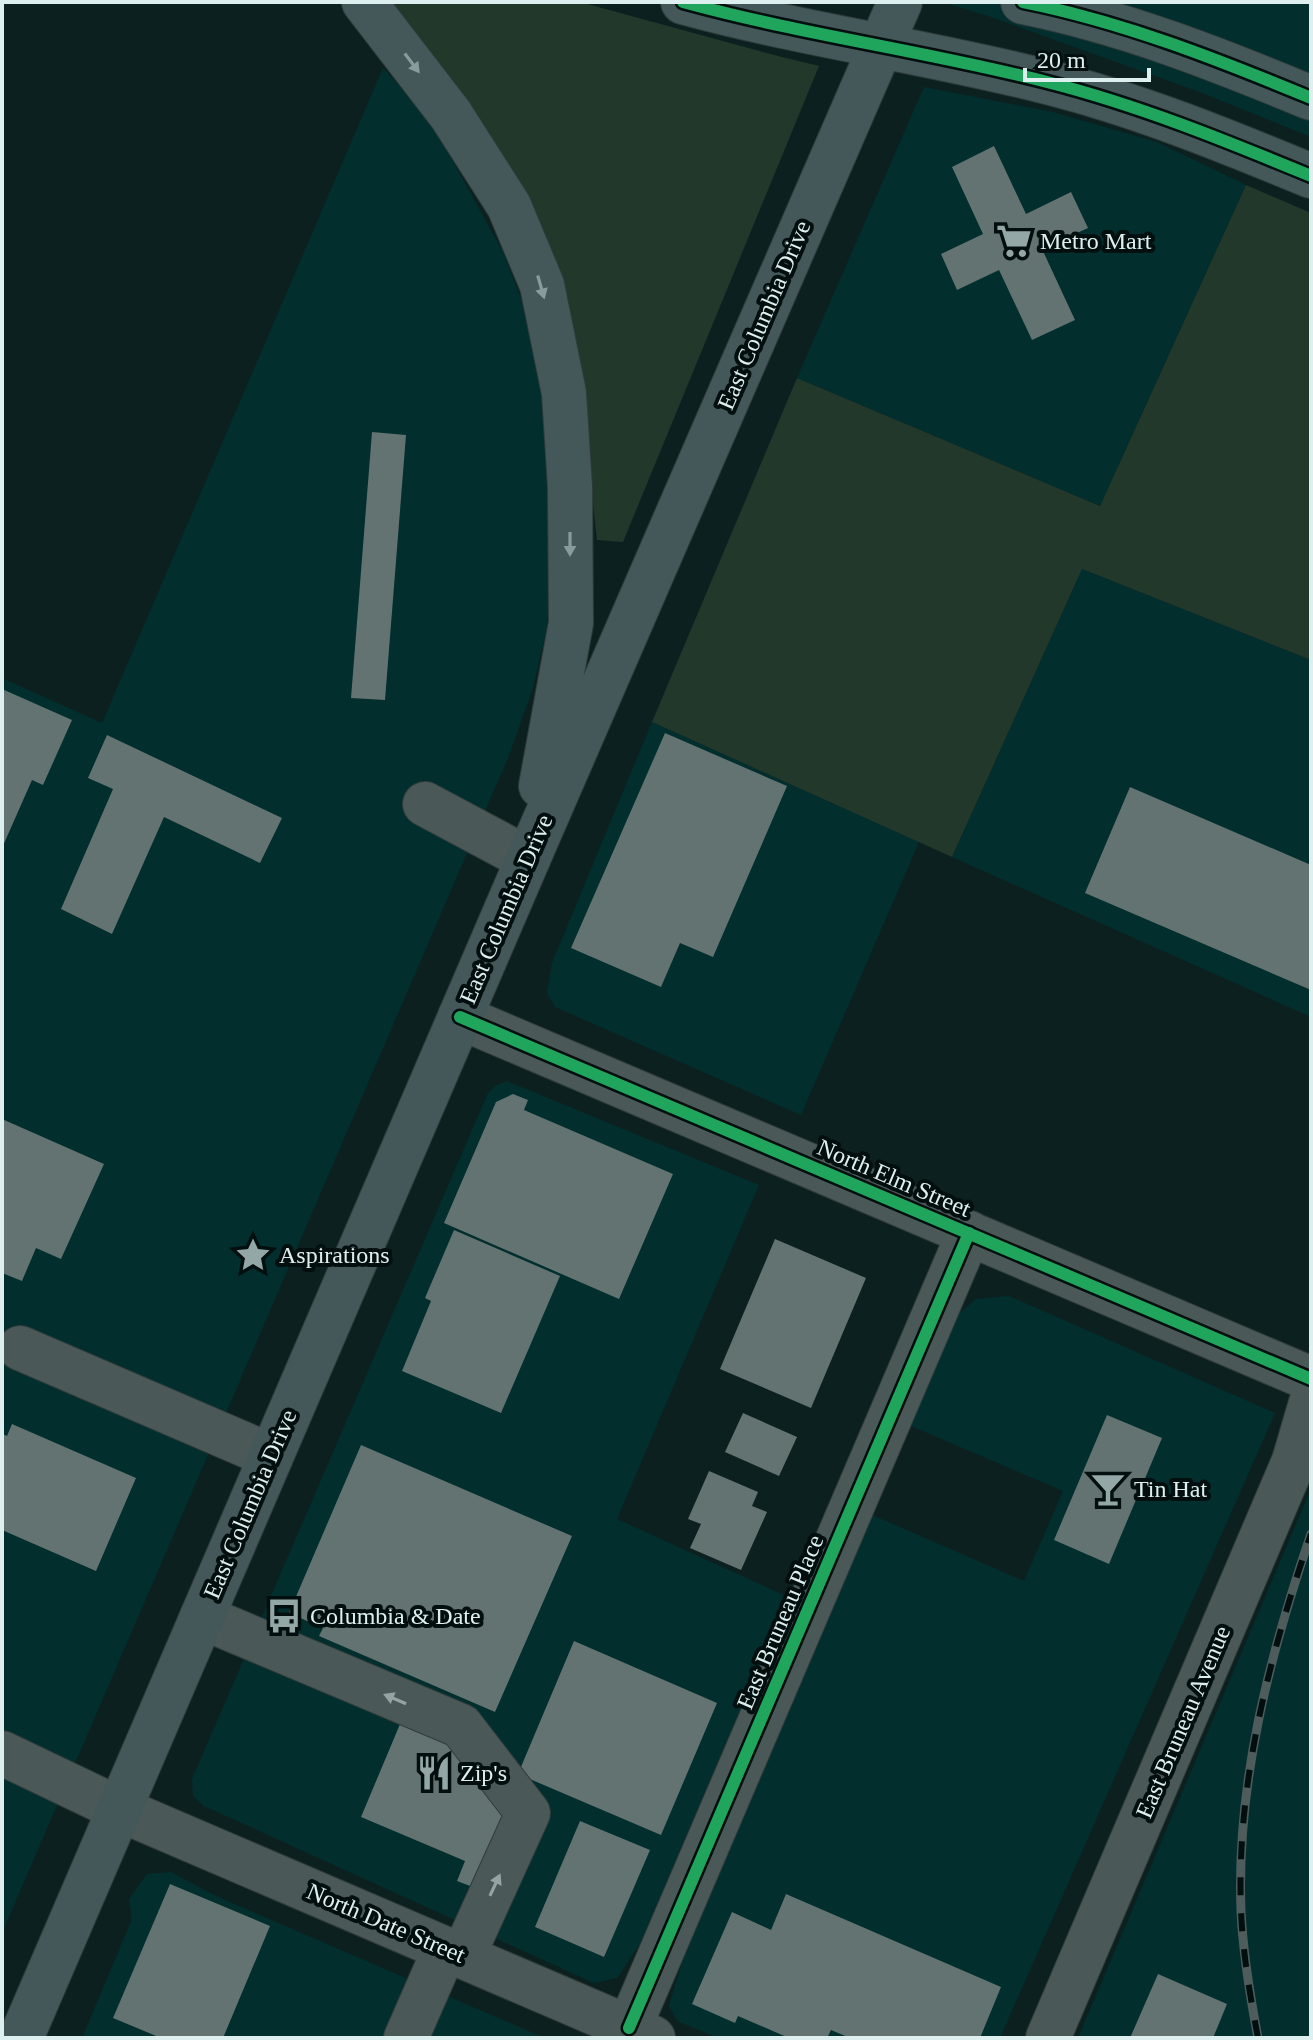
<svg xmlns="http://www.w3.org/2000/svg" width="1313" height="2040" viewBox="0 0 1313 2040" font-family="'Times New Roman',serif">
	<style>
		.built { fill: #022e2e }
		.green { fill: #21382b }
		.building { fill: #637371 }
		.lines { fill: none; stroke-linecap: round; stroke-linejoin: round }
		.minor-casing { stroke: #2f3c3b; stroke-width: 46 }
		.major-casing { stroke: #2f3c3b; stroke-width: 46 }
		.minor { stroke: #4a5958; stroke-width: 44 }
		.major { stroke: #44585a; stroke-width: 44 }
		.rail-casing { stroke: #4e5c5c; stroke-width: 9 }
		.rail { stroke: #030f0f; stroke-width: 6; stroke-dasharray: 18; stroke-linecap: butt }
		.cycleway-casing { stroke: #030f0f; stroke-width: 17 }
		.cycleway { stroke: #20a55d; stroke-width: 12 }
		.oneway { fill: #899c9d }
		.oneway2 { fill: #94a4a4 }
		.labels { text-anchor: middle; stroke-width: 8; stroke-linejoin: round; paint-order: stroke }
		.poi-label { font-size: 24px; fill: #ddf0ef; stroke: #030f0f; text-anchor: start }
		.street-label { font-size: 24px; fill: #ddf0ef; stroke: #030f0f }
	</style>
	<rect width="100%" height="100%" fill="#0d2020"/>
	<g class="built">
		<path d="M942,2H1311V137L1202,93L988,16Z"/>
		<path d="M383,68L408,95L439,136L503,252L525,309L552,429V583L546,632L532,691L508,758L2,1933V678L102,723Z"/>
		<path d="M924,87L1053,112L1157,142L1246,185L1100,506L797,378Z"/>
		<path d="M1082,569L1311,660V1017L952,857Z"/>
		<path d="M652,722L919,842L801,1115L555,1007L547,993L552,963Z"/>
		<path d="M507,1081L759,1185L617,1519L788,1597L641,1942L617,1978L594,1983L204,1806L193,1796L192,1779L488,1093L495,1086Z"/>
		<path d="M1009,1296L1275,1413L1000,2038H718L677,2021L669,2006L683,1959L870,1514L1024,1581L1063,1491L911,1426L957,1315L976,1299Z"/>
		<path d="M1311,1489V2038H1078Z"/>
		<path d="M171,1872L216,1896L545,2038H82L132,1919L129,1899L147,1874Z"/>
	</g>
	<g class="green">
		<path d="M384,2H580L778,56L819,66L623,542L597,540L577,358Z"/>
		<path d="M1246,185L1311,213V660L1082,569L952,857L652,722L797,378L1100,506Z"/>
	</g>
	<g class="building">
		<path d="M994,146L1026,214L1071,192L1088,228L1042,249L1075,320L1032,340L999,270L957,290L941,254L983,234L952,167Z"/>
		<path d="M372,432L406,435L385,700L351,698Z"/>
		<path d="M2,689L72,720L43,785L32,780L2,848Z"/>
		<path d="M665,733L787,786L713,957L680,943L661,987L571,948Z"/>
		<path d="M107,735L282,818L260,863L164,817L112,934L61,909L113,789L88,778Z"/>
		<path d="M1130,787L1311,865V990L1085,893Z"/>
		<path d="M513,1094L528,1100L524,1110L673,1174L619,1299L444,1223L496,1102Z"/>
		<path d="M2,1119L104,1164L61,1259L36,1248L22,1281L2,1273Z"/>
		<path d="M454,1230L560,1276L501,1413L402,1371L431,1301L425,1298Z"/>
		<path d="M775,1239L866,1278L811,1408L720,1369Z"/>
		<path d="M743,1413L797,1437L779,1476L725,1452Z"/>
		<path d="M1107,1415L1162,1438L1109,1564L1054,1540Z"/>
		<path d="M12,1424L136,1478L96,1571L2,1530V1434L7,1436Z"/>
		<path d="M361,1445L572,1536L495,1712L319,1636L323,1628L289,1613Z"/>
		<path d="M709,1471L758,1492L752,1506L767,1512L741,1570L690,1548L701,1524L688,1519Z"/>
		<path d="M574,1641L717,1703L661,1835L518,1774Z"/>
		<path d="M403,1717L461,1742L514,1804L478,1889L457,1881L465,1861L361,1817Z"/>
		<path d="M580,1821L650,1850L604,1957L535,1927Z"/>
		<path d="M170,1884L270,1926L223,2038H161L113,2018Z"/>
		<path d="M786,1894L1001,1987L980,2038H850L831,2030L827,2038H789L738,2016L735,2023L692,2004L732,1912L771,1930Z"/>
		<path d="M1158,1974L1227,2004L1213,2038H1130Z"/>
	</g>
	<g class="lines">
		<g class="minor-casing">
			<g id="minor">
				<path d="M425,804L528,859"/>
				<path d="M460,1017L1311,1379"/>
				<path d="M20,1348L271,1456"/>
				<path d="M202,1617L461,1726L528,1813L463,1956"/>
				<path d="M2,1753L119,1809L653,2038"/>
				<path d="M629,2028L969,1233"/>
				<path d="M406,2038L445,1949"/>
				<path d="M1048,2038L1294,1461L1311,1403"/>
			</g>
		</g>
		<g class="major-casing">
			<g id="major">
				<path d="M364,2L451,115L509,206L542,285L564,393L570,487L571,623L541,786"/>
				<path d="M683,2C803,35 926,51 1047,82C1138,105 1224,140 1311,176"/>
				<path d="M1023,2C1123,22 1217,59 1311,98"/>
				<path d="M21,2038L528,859L900,2"/>
			</g>
		</g>
		<use href="#minor" class="minor"/>
		<use href="#major" class="major"/>
		<g class="rail-casing">
			<path id="rail" d="M1258,2038C1250,1996 1243,1954 1241,1911C1236,1782 1270,1654 1311,1534"/>
		</g>
		<use href="#rail" class="rail"/>
		<g class="cycleway-casing">
			<g id="cycleway">
				<path d="M683,2C803,35 926,51 1047,82C1138,105 1224,140 1311,176"/>
				<path d="M1023,2C1123,22 1217,59 1311,98"/>
				<path d="M460,1017L1311,1379"/>
				<path d="M629,2028L969,1233"/>
			</g>
		</g>
		<use href="#cycleway" class="cycleway"/>
	</g>
	<defs><path id="oneway-solid" d="M-6-.8H1V-3.2L6.5 0L1 3.2V.8H-6Z" transform="scale(2)"/></defs>
	<g class="oneway">
		<use href="#oneway-solid" transform="translate(412 63) rotate(53)"/>
		<use href="#oneway-solid" transform="translate(541 287) rotate(74)"/>
		<use href="#oneway-solid" transform="translate(570 544) rotate(90)"/>
	</g>
	<g class="oneway2">
		<use href="#oneway-solid" transform="translate(395 1699) rotate(-157)"/>
		<use href="#oneway-solid" transform="translate(495 1885) rotate(-65)"/>
	</g>
	<defs>
		<g id="supermarket-bare" transform="scale(2.76)"><path d="M-6-5.5h2.5l.6 2H6L4.5 2H-2.5L-4.4-4H-6ZM-1.5 3.2a1.3 1.3 0 1 0 .1 0ZM3 3.2a1.3 1.3 0 1 0 .1 0Z" fill="#94a7a7" stroke="#030f0f" stroke-width="2.5" paint-order="stroke"/></g>
		<g id="sight-bare" transform="scale(2.76)"><path d="M0-6L1.8-2.2L6-1.7L2.9 1.2L3.7 5.4L0 3.3L-3.7 5.4L-2.9 1.2L-6-1.7L-1.8-2.2Z" fill="#94a7a7" stroke="#030f0f" stroke-width="2.5" paint-order="stroke"/></g>
		<g id="bar-bare" transform="scale(2.76)"><path d="M-6-5H6L.8 .8V4.5H3.5V6h-7V4.5H-.8V.8Z" fill="#94a7a7" stroke="#030f0f" stroke-width="2.5" paint-order="stroke"/></g>
		<g id="bus-bare" transform="scale(2.76)"><path d="M-5-6H5V4H4V6H2V4H-2V6H-4V4H-5ZM-3.5-4V0h7V-4ZM-3.5 1.2v1.5H-2V1.2ZM2 1.2v1.5H3.5V1.2Z" fill="#94a7a7" stroke="#030f0f" stroke-width="2.5" paint-order="stroke"/></g>
		<g id="restaurant-bare" transform="scale(2.76)"><path d="M-5-6h1v4h1v-4h1v4h1v-4h1v5L-1.5 .5V6h-2V.5L-5-1ZM5-6V6H3V1.5H1.5Q1.5-4 5-6Z" fill="#94a7a7" stroke="#030f0f" stroke-width="2.5" paint-order="stroke"/></g>
	</defs>
	<g fill-rule="evenodd">
		<use href="#supermarket-bare" x="1014" y="241"/>
		<use href="#sight-bare" x="253" y="1255"/>
		<use href="#bar-bare" x="1108" y="1489"/>
		<use href="#bus-bare" x="284" y="1616"/>
		<use href="#restaurant-bare" x="434" y="1773"/>
	</g>
	<g class="labels">
		<g class="poi-label">
			<text x="1040" y="249">Metro Mart</text>
			<text x="279" y="1263">Aspirations</text>
			<text x="1134" y="1497">Tin Hat</text>
			<text x="310" y="1624">Columbia &amp; Date</text>
			<text x="460" y="1781">Zip's</text>
		</g>
		<g class="street-label">
			<text transform="translate(764 315) rotate(-67)" y="8">East Columbia Drive</text>
			<text transform="translate(506 909) rotate(-67)" y="8">East Columbia Drive</text>
			<text transform="translate(894 1178) rotate(23)" y="8">North Elm Street</text>
			<text transform="translate(250 1504) rotate(-67)" y="8">East Columbia Drive</text>
			<text transform="translate(780 1622) rotate(-67)" y="8">East Bruneau Place</text>
			<text transform="translate(1183 1722) rotate(-67)" y="8">East Bruneau Avenue</text>
			<text transform="translate(386 1923) rotate(23)" y="8">North Date Street</text>
		</g>
	</g>
	<rect width="1313" height="2040" fill="none" stroke="#ddf0ef" stroke-width="8"/>
	<path d="M1025 68v12h124v-12" fill="none" stroke="#ddf0ef" stroke-width="4"/>
	<text x="1037" y="68" font-size="24" fill="#ddf0ef" stroke="#030f0f" stroke-width="6" paint-order="stroke">20 m</text>
</svg>
